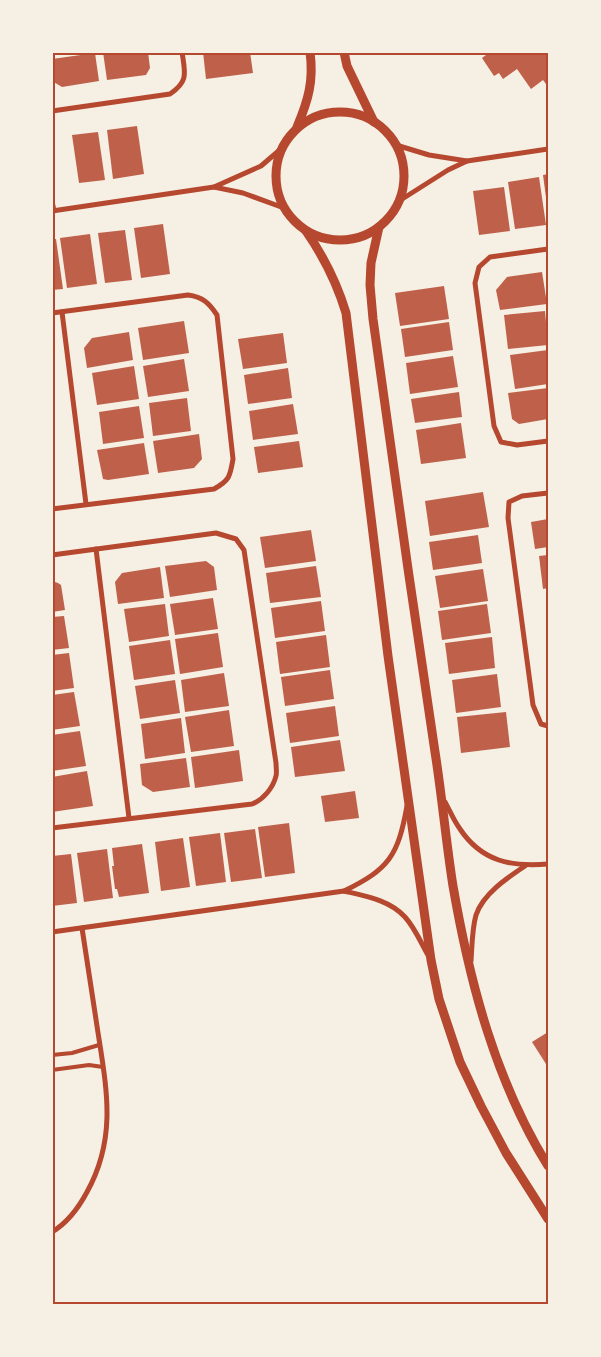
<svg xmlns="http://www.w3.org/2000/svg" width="601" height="1357" viewBox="0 0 601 1357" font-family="'PT Sans',sans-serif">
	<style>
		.building { fill: #bf614a }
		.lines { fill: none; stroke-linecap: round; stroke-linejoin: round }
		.service { stroke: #b5482f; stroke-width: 4 }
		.minor { stroke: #b5482f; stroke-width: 5 }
		.tertiary { stroke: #b5482f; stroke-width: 9 }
		.neatline { fill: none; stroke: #b5482f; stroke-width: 2 }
	</style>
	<rect width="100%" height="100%" fill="#f6efe4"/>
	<g class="building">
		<path d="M103,52H148L150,68L146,75L107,80Z"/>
		<path d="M203,52H250L253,73L206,79Z"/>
		<path d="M484,52H548V83L546,84L543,80L531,89L517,69L503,79L499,73L494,76L482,58L486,55Z"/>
		<path d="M95,53L99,81L62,87L52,81V59Z"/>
		<path d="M137,126L144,174L113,179L107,130Z"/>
		<path d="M98,132L105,180L79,183L72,135Z"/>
		<path d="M548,174V205H547L543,175Z"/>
		<path d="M539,177L546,225L515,229L508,182Z"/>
		<path d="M504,187L510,231L479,235L473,191Z"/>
		<path d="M163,224L170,274L141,278L134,228Z"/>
		<path d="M125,230L132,280L105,283L98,233Z"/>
		<path d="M90,234L97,284L67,288L60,238Z"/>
		<path d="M52,239H56L63,289L52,290Z"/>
		<path d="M542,272L547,304L500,310L496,290L507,277Z"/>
		<path d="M444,286L449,319L400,326L395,293Z"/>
		<path d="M545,311L548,345L508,349L504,315Z"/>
		<path d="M184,321L189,353L143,360L138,328Z"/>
		<path d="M449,322L453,350L405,357L401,329Z"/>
		<path d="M129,332L133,360L87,368L84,348L92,338Z"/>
		<path d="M283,333L287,363L243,369L238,339Z"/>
		<path d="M548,350V384L515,389L510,355Z"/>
		<path d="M453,356L458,387L410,394L406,363Z"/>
		<path d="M184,359L189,391L148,397L143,366Z"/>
		<path d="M134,366L139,399L97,405L92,373Z"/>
		<path d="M288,368L292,398L248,404L244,375Z"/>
		<path d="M548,388V419L519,424L512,419L508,393Z"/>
		<path d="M459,392L462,417L415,423L411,399Z"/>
		<path d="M187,398L191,431L153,436L149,403Z"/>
		<path d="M293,404L298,434L253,440L249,411Z"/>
		<path d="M139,406L144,438L103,444L99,412Z"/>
		<path d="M461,423L466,458L421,464L416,430Z"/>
		<path d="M199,434L202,459L194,468L158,473L153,441Z"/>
		<path d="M299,441L303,467L258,473L254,447Z"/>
		<path d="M144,443L149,474L108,480L103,479L97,450Z"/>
		<path d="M483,492L489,527L430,536L425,501Z"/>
		<path d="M548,519V547L535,549L531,522Z"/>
		<path d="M311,530L316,561L265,568L260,537Z"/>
		<path d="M478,535L482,563L433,570L429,542Z"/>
		<path d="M548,555V588L543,589L539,556Z"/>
		<path d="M206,561L214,567L217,590L170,597L165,566Z"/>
		<path d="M316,566L321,597L270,603L266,573Z"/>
		<path d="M160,567L164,598L118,604L115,582L122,573Z"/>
		<path d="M483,569L488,601L440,608L435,576Z"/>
		<path d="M55,582L58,583L61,585L65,610L52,612V583Z"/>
		<path d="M213,598L218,629L175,635L170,604Z"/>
		<path d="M321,601L325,631L275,638L271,608Z"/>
		<path d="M165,604L169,636L129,642L124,609Z"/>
		<path d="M487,604L491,633L442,640L438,611Z"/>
		<path d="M64,616L69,648L52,650V617Z"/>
		<path d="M218,633L223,667L180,674L175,639Z"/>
		<path d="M326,635L330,667L280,674L276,642Z"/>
		<path d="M492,637L495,668L449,674L445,643Z"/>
		<path d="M170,640L175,674L134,680L129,646Z"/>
		<path d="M69,653L74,688L52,691V655Z"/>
		<path d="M330,670L334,699L285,706L281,677Z"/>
		<path d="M224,673L229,706L185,712L181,680Z"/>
		<path d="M497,674L501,707L456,713L452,680Z"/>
		<path d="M175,680L180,713L140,719L135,686Z"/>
		<path d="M74,692L80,726L52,730V695Z"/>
		<path d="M335,706L339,736L290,743L286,713Z"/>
		<path d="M229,710L234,746L191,752L185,717Z"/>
		<path d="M506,712L510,747L461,753L457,717Z"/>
		<path d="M181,718L185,753L145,759L141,724Z"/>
		<path d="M80,731L86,766L52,771V735Z"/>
		<path d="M340,740L345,771L295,777L291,747Z"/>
		<path d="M239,750L243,781L195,788L191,757Z"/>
		<path d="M186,758L190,787L153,792L142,785L140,764Z"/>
		<path d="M87,771L93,806L52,812V777Z"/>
		<path d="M355,791L359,818L325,822L321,796Z"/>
		<path d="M289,823L295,873L265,877L258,827Z"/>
		<path d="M255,829L262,878L231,882L224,833Z"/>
		<path d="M220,833L226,882L196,886L189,837Z"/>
		<path d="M183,838L190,887L161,891L155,842Z"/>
		<path d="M142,844L149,893L119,897L117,889H115L112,866H114L112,848Z"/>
		<path d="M107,849L113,898L84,902L77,853Z"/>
		<path d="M71,854L77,903L52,906V856Z"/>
		<path d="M548,1032V1063L546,1064L532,1042Z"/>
	</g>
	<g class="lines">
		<g class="service">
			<path d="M52,1055L72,1053L99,1045"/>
			<path d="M52,1070L89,1065L103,1067"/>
		</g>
		<g class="minor">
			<path d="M52,111L170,94C189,81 185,73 182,52"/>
			<path d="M396,145L429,155L467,161L548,149"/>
			<path d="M214,187L243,193L284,208"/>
			<path d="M52,201L54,211"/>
			<path d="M399,201L448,170L467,161"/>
			<path d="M52,211L214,187L261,166L282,148"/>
			<path d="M548,249L490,257L479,267L475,283L494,426L501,442L517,445L548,441"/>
			<path d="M62,312L86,504"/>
			<path d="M52,313L188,295C203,297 209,303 217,315L233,459C230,476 230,480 214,489L52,509"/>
			<path d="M548,493L522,496L509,502L508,518L533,705L541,724L548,726"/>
			<path d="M96,549L129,818"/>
			<path d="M52,555L216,533L236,539L244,550L276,763C276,767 277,773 276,776C273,788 263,800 252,804L52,828"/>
			<path d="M445,802C450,811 454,821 460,829C482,862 512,867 548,864"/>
			<path d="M344,891C365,896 390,900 405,917C415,928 421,943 428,955"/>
			<path d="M52,932L344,891C389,869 398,856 407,806"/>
			<path d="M471,961C472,947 472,929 476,915C483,894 507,878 525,866"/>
			<path d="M52,1232C67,1223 79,1207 87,1192C118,1136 106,1086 97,1026C92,993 87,961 82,928"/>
		</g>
		<g class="tertiary">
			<path d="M344,52L347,66L374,122"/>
			<circle cx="340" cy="176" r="64"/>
			<path d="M297,127C308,101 314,81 310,52"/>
			<path d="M379,227L371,263L370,285L373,319C393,463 413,608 435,752C442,796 446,842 453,886C470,984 496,1082 548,1166"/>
			<path d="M306,231C324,257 337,283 346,313L388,656L431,960L439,999L460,1062L481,1106L506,1153L548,1219"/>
		</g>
	</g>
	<rect width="601" height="1357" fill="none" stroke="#f6efe4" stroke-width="108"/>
	<rect x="54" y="54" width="493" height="1249" class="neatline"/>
</svg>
